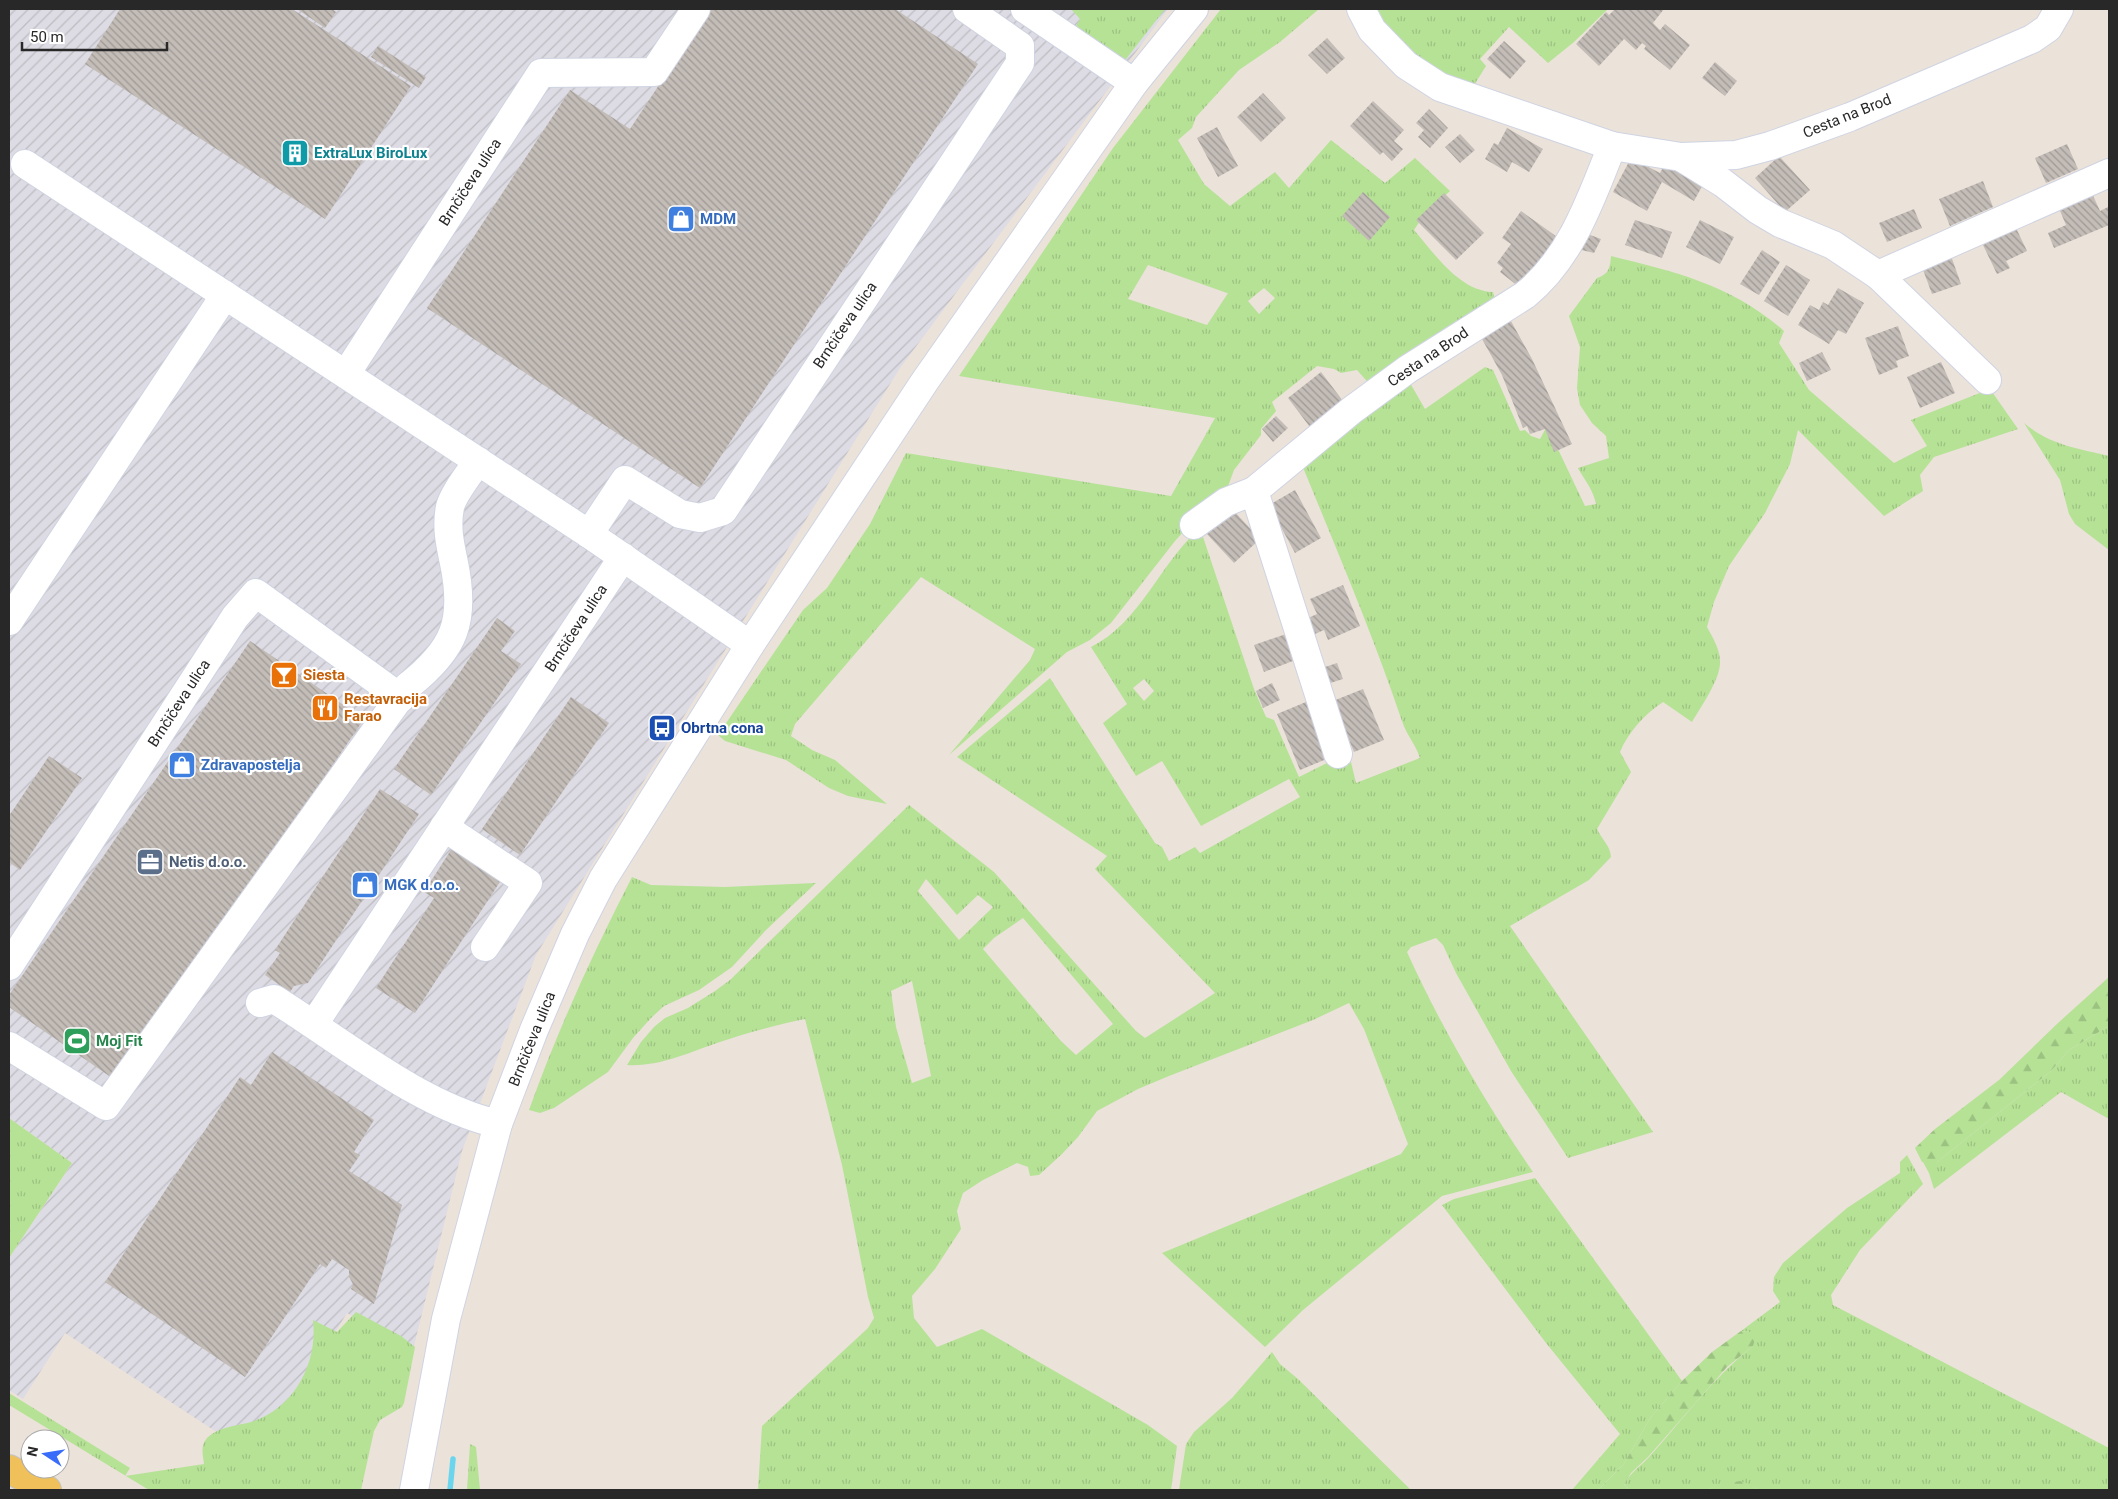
<svg xmlns="http://www.w3.org/2000/svg" width="2118" height="1499" viewBox="0 0 2118 1499" font-family="Roboto,sans-serif">
	<style>
		.industrial { fill: url(#industrial-furrows) }
		.grass { fill: url(#grass-tufts); fill-rule: evenodd }
		.forest { fill: url(#forest-firs) }
		.lines { fill: none; stroke-linecap: round; stroke-linejoin: round }
		.stream { stroke: #6cd5ee; stroke-width: 5.5 }
		.building { fill: url(#building-back-hatch) }
		.minor-casing { stroke: #cfd4e2; stroke-width: 30 }
		.major-casing { stroke: #c3c3c3; stroke-width: 30 }
		.minor { stroke: #fff; stroke-width: 28 }
		.major { stroke: #f0c15a; stroke-width: 28 }
		.labels { text-anchor: middle; stroke-width: 4.5; stroke-linejoin: round; paint-order: stroke }
		.street-label { font-size: 15px; fill: #282828; stroke: #fff }
		.culture-label { font-size: 15px; font-weight: bold; fill: #0d838f; stroke: #fff; text-anchor: start }
		.shop-label { font-size: 15px; font-weight: bold; fill: #366cbe; stroke: #fff; text-anchor: start }
		.food-label { font-size: 15px; font-weight: bold; fill: #c56008; stroke: #fff; text-anchor: start }
		.transit-label { font-size: 15px; font-weight: bold; fill: #164399; stroke: #fff; text-anchor: start }
		.service-label { font-size: 15px; font-weight: bold; fill: #4e5e75; stroke: #fff; text-anchor: start }
		.leisure-label { font-size: 15px; font-weight: bold; fill: #27864d; stroke: #fff; text-anchor: start }
	</style>
	<defs>
		<pattern id="industrial-furrows" width="10" height="10" patternUnits="userSpaceOnUse" patternTransform="scale(1.25)"><rect width="10" height="10" fill="#dddbe3"/><path d="M-1 1l2-2M0 10L10 0M9 11l2-2" fill="none" stroke="#bebcc3"/></pattern>
		<pattern id="grass-tufts" width="24" height="20" patternUnits="userSpaceOnUse" patternTransform="scale(1.25)"><rect width="24" height="20" fill="#b6e296"/><path d="M3 7l-1-3M5 7V3M7 7l1-3M15 17l-1-3M17 17v-4M19 17l1-3" fill="none" stroke="#9cc281"/></pattern>
		<pattern id="forest-firs" width="22" height="20" patternUnits="userSpaceOnUse" patternTransform="scale(1.25)"><rect width="22" height="20" fill="#b6e296"/><path d="M5 1l3.5 6h-7zM16 11l3.5 6h-7z" fill="#9cc281"/></pattern>
		<pattern id="building-back-hatch" width="6" height="6" patternUnits="userSpaceOnUse" patternTransform="scale(1.25)"><rect width="6" height="6" fill="#c3bcb7"/><path d="M-1 5l2 2M0 0l6 6M5-1l2 2" fill="none" stroke="#9e9995"/></pattern>
	</defs>
	<rect width="100%" height="100%" fill="#ebe2da"/>
	<path class="industrial" d="M9,9H1168L900,368L536,955L462,1151L413,1350L347,1313L258,1459L65,1333L23,1399L9,1390V1258L72,1163L9,1118Z"/>
	<g class="grass">
		<path d="M1071,9H1165L1126,59L1112,58L1074,30L1080,19Z"/>
		<path d="M1221,9H1319L1280,42L1239,70L1196,117L1192,128L1178,140L1204,184L1230,206L1275,172L1289,188L1331,140L1385,183L1415,158L1450,191L1424,215L1414,230C1434,253 1459,291 1493,292L1496,306L1373,388L1357,370L1341,373L1334,369L1317,366L1272,402L1276,411L1261,429V435L1234,470L1224,497L1195,519L1175,541L1111,623L1090,640L1067,652L949,755L1030,660L1035,649L921,577L795,724L791,736L812,750L835,760L887,804L848,796L829,788L786,760L725,741L718,735L803,610L827,588L870,524L906,453L1171,496L1215,418L959,376L1113,148ZM1148,265L1227,293H1228L1207,325L1128,299ZM1264,288L1275,298L1259,314L1248,301Z"/>
		<path d="M1371,9H1613L1607,10L1574,42L1548,63L1509,27L1480,59L1486,66L1471,90L1414,62Z"/>
		<path d="M1611,256C1676,272 1732,285 1784,331L1779,343L1809,390L1894,463L1927,446L1911,420L1990,389L2018,429L1934,457L1920,475L1923,491L1884,516L1798,430L1790,464L1765,513L1729,566L1714,602L1707,627C1713,638 1721,651 1720,664C1719,681 1701,707 1692,722L1663,702C1644,715 1629,731 1620,752L1631,772L1597,829C1602,840 1610,845 1611,857L1589,880L1510,926L1653,1132L1568,1158L1511,1071L1456,973L1443,945L1436,938L1411,947L1407,952C1442,1029 1485,1102 1533,1172L1442,1196L1303,1310L1265,1347L1175,1265L1162,1253L1401,1154L1408,1144L1364,1029L1349,1003L1313,1020L1169,1076L1138,1089L1097,1111L1078,1137L1062,1154L1039,1175L1030,1176L1028,1167L1017,1163L983,1180L963,1193L957,1211L961,1229L935,1269L912,1296L914,1318L937,1347L982,1329L1148,1425L1177,1446L1171,1490H758L762,1426L868,1328L874,1318L868,1297L842,1165L805,1019C776,1025 747,1033 720,1042C690,1052 660,1067 627,1065L641,1042L654,1027L665,1018L688,1008L715,991L730,980L909,805L994,872L1136,1031L1145,1038L1215,993L1095,869L1107,856L957,757L1050,678L1155,843L1162,847L1169,861L1195,847L1200,853L1300,797L1289,779L1201,826L1162,761L1136,776L1103,723L1127,704L1091,647C1140,623 1160,563 1200,528L1254,689L1266,717L1274,720L1299,777L1333,760L1337,768L1351,762L1356,783L1420,758C1416,745 1406,734 1402,721C1372,632 1335,546 1300,460L1406,376L1425,409L1485,367L1493,370L1520,431L1525,430L1531,436L1540,439L1547,426L1585,506L1596,504C1593,489 1585,481 1578,468L1609,458L1606,436L1592,423L1580,405L1577,388L1580,347L1569,316L1597,278C1609,274 1610,268 1611,256ZM1144,679L1154,691L1144,701L1133,688ZM926,879L957,915L978,895L993,907L959,940L918,891ZM1023,918L1113,1024L1076,1055L1061,1041L983,949L994,938ZM912,981L931,1076L912,1083L896,1027L891,991Z"/>
		<path d="M2024,423C2050,445 2077,448 2109,456V550L2075,524L2069,514L2060,480Z"/>
		<path d="M632,877L651,885L725,887L816,883L766,930L732,967L699,990L664,1006L651,1018L633,1038L608,1072L554,1108L540,1113L529,1110C558,1029 593,953 632,877Z"/>
		<path d="M2109,1026V1119L2061,1092L1934,1189L1929,1173L1923,1162H1937L2051,1071L2069,1050Z"/>
		<path d="M9,1118L72,1163L9,1258Z"/>
		<path d="M1907,1155L1923,1184L1860,1250L1831,1295L1833,1305L2109,1448V1490H1759C1745,1480 1722,1482 1707,1490H1629L1624,1484C1631,1472 1641,1466 1650,1456C1684,1418 1713,1378 1753,1346L1750,1332L1741,1331L1780,1302L1773,1291L1774,1277L1783,1263L1847,1208L1900,1173V1162Z"/>
		<path d="M1535,1178L1682,1381L1651,1417L1623,1465L1598,1490H1572L1620,1434L1546,1343L1442,1205L1454,1199Z"/>
		<path d="M356,1312L401,1336L415,1347L404,1403L402,1407L380,1420L374,1431L361,1490H149L9,1405V1393L130,1468L125,1476L204,1464C203,1455 200,1446 207,1438C219,1426 239,1426 254,1421C295,1407 318,1362 313,1320L337,1332Z"/>
		<path d="M1272,1352L1280,1364L1298,1379L1411,1490H1179L1186,1444L1194,1432L1232,1398Z"/>
		<path d="M470,1444L476,1447L480,1490H467Z"/>
	</g>
	<g class="forest">
		<path d="M2109,977V1026L2069,1050L2051,1071L1937,1162H1922L1915,1148L1935,1129L1999,1080L2058,1023Z"/>
		<path d="M1741,1331L1750,1332L1755,1339L1753,1346L1727,1367L1648,1457L1631,1473L1624,1484L1629,1490H1598L1623,1465L1651,1417L1682,1381L1712,1352Z"/>
		<path d="M1740,1481L1749,1484L1759,1490H1707L1717,1485Z"/>
	</g>
	<g class="lines">
		<path class="stream" d="M450,1490L453,1459"/>
	</g>
	<g class="building">
		<path d="M120,9H292L411,86L325,219L85,64Z"/>
		<path d="M297,9H332L336,12L325,28Z"/>
		<path d="M709,9H895L978,64L700,488L427,308L570,90L630,129Z"/>
		<path d="M1615,9H1664L1653,23L1660,30L1665,24L1690,45L1670,70L1644,49L1646,46L1642,43L1636,50L1624,39L1599,66L1576,44L1606,12L1609,15Z"/>
		<path d="M1327,38L1345,58L1327,74L1308,55Z"/>
		<path d="M1504,41L1526,61L1510,79L1487,59Z"/>
		<path d="M378,46L426,77L419,88L371,57Z"/>
		<path d="M1715,62L1737,81L1725,96L1702,78Z"/>
		<path d="M1263,93L1286,118L1261,142L1237,117Z"/>
		<path d="M1373,101L1404,130L1394,141L1403,149L1392,161L1383,152L1380,155L1350,126Z"/>
		<path d="M1429,109L1448,128L1430,148L1418,137L1424,130L1416,123Z"/>
		<path d="M1217,127L1238,166L1218,177L1197,138Z"/>
		<path d="M1507,128L1543,149L1529,172L1512,162L1507,172L1485,159L1494,143L1498,145Z"/>
		<path d="M1460,134L1475,150L1460,163L1445,147Z"/>
		<path d="M2067,144L2078,169L2046,183L2035,158Z"/>
		<path d="M1779,156L1810,190L1785,212L1755,178Z"/>
		<path d="M1631,158L1660,173L1667,160L1705,181L1694,201L1662,182L1647,211L1613,192Z"/>
		<path d="M1983,181L1993,207L1950,226L1939,199Z"/>
		<path d="M2091,191L2100,211L2108,207L2109,225L2054,248L2048,233L2066,225L2058,206Z"/>
		<path d="M1363,192L1390,217L1369,241L1342,216Z"/>
		<path d="M1444,193L1484,233L1456,260L1416,220Z"/>
		<path d="M1914,209L1922,228L1887,242L1879,223Z"/>
		<path d="M1521,211L1560,239L1523,290L1500,272L1503,268L1497,263L1511,244L1502,238Z"/>
		<path d="M1635,220L1672,232L1662,258L1625,245Z"/>
		<path d="M1700,220L1734,237L1720,264L1686,247Z"/>
		<path d="M2016,228L2027,251L2006,261L2010,268L1997,274L1983,245Z"/>
		<path d="M1582,232L1601,239L1594,253L1573,248Z"/>
		<path d="M1762,250L1780,262L1759,295L1740,284Z"/>
		<path d="M1951,256L1961,284L1932,294L1922,267Z"/>
		<path d="M1786,265L1810,280L1788,316L1764,301Z"/>
		<path d="M1838,288L1864,303L1846,334L1838,330L1829,344L1798,325L1810,305L1819,310L1823,302L1828,305Z"/>
		<path d="M1507,314L1532,359L1572,444L1554,452L1545,429L1530,434L1527,426L1523,428L1502,375L1477,330Z"/>
		<path d="M1898,326L1909,356L1896,361L1898,367L1879,375L1865,338Z"/>
		<path d="M1822,352L1831,370L1807,381L1799,363Z"/>
		<path d="M1941,362L1955,393L1920,408L1907,377Z"/>
		<path d="M1321,372L1346,405L1313,431L1288,398Z"/>
		<path d="M1276,416L1288,428L1273,442L1262,429Z"/>
		<path d="M1295,490L1321,538L1295,553L1269,505Z"/>
		<path d="M1232,509L1260,539L1234,563L1206,533Z"/>
		<path d="M1343,585L1360,626L1328,640L1324,630L1315,634L1308,618L1317,614L1310,599Z"/>
		<path d="M497,618L515,631L501,651L521,664L431,795L394,769Z"/>
		<path d="M1289,633L1298,659L1264,672L1254,645Z"/>
		<path d="M250,641L364,719L118,1082L9,1007V995Z"/>
		<path d="M1337,663L1343,679L1327,684L1322,668Z"/>
		<path d="M1272,683L1280,700L1263,708L1256,691Z"/>
		<path d="M1363,689L1384,740L1354,752L1333,701Z"/>
		<path d="M571,697L609,723L520,855L482,829Z"/>
		<path d="M1306,702L1329,758L1300,770L1277,714Z"/>
		<path d="M49,756L82,778L20,870L9,862V816Z"/>
		<path d="M380,789L419,814L308,983L294,986L290,992L265,975L280,953L275,950Z"/>
		<path d="M456,842L505,874L415,1013L376,988L434,898L424,892Z"/>
		<path d="M272,1052L374,1120L354,1152L360,1155L349,1171L402,1205L374,1304L351,1289L353,1284L349,1277V1270L332,1259L326,1268L320,1264L245,1377L105,1282L240,1077L251,1085Z"/>
	</g>
	<g class="lines">
		<g class="minor-casing">
			<g id="minor">
				<path d="M1025,9L1134,83"/>
				<path d="M1361,9L1372,30L1406,65L1440,87L1612,146L1681,157L1736,155L1770,146L1850,117L2032,39L2048,28L2059,9"/>
				<path d="M1681,157L1723,183L1758,210L1780,223L1833,245L1878,275L1987,380"/>
				<path d="M25,164L589,534L750,645"/>
				<path d="M1878,275L2109,173"/>
				<path d="M346,374L541,73L654,72L696,9"/>
				<path d="M1254,491L1338,754"/>
				<path d="M1194,525L1226,502L1254,491L1352,410L1408,369L1525,295C1571,258 1591,199 1612,146"/>
				<path d="M589,534L625,480L680,514L700,518L723,511L1020,63V46L967,9"/>
				<path d="M9,621L225,295"/>
				<path d="M444,827L528,883L485,947"/>
				<path d="M9,966L235,617L256,593L401,698"/>
				<path d="M260,1003L274,999C343,1042 420,1106 498,1124"/>
				<path d="M314,1024L623,557"/>
				<path d="M9,1046L106,1106L408,686C455,649 466,621 454,563C450,544 446,527 450,507C453,494 470,473 478,461"/>
				<path d="M414,1490L446,1319L498,1124L534,1030L575,934L603,879L750,645L925,381L1134,83L1194,9"/>
			</g>
		</g>
		<g class="major-casing">
			<path id="major" d="M9,1469L47,1490"/>
		</g>
		<use href="#minor" class="minor"/>
		<use href="#major" class="major"/>
	</g>
	<defs>
		<g id="building-square" transform="scale(1.4375)"><rect x="-9" y="-9" width="18" height="18" rx="4" fill="#0f9aa8" stroke="#fff"/><path d="M-4-6H4V6H1V3H-1V6H-4ZM-2.5-4.3h1.7v1.8h-1.7ZM.8-4.3h1.7v1.8H.8ZM-2.5-1h1.7V.8h-1.7ZM.8-1h1.7V.8H.8Z" fill="#fff"/></g>
		<g id="shop-square" transform="scale(1.4375)"><rect x="-9" y="-9" width="18" height="18" rx="4" fill="#3f7fe0" stroke="#fff"/><path d="M-5-2.5h2.3a2.7 3.5 0 0 1 5.4 0H5L5.5 6h-11ZM-1.5-2.5h3a1.5 2.3 0 0 0-3 0Z" fill="#fff"/></g>
		<g id="bar-square" transform="scale(1.4375)"><rect x="-9" y="-9" width="18" height="18" rx="4" fill="#e8710a" stroke="#fff"/><path d="M-6-5H6L.8 .8V4.5H3.5V6h-7V4.5H-.8V.8Z" fill="#fff"/></g>
		<g id="restaurant-square" transform="scale(1.4375)"><rect x="-9" y="-9" width="18" height="18" rx="4" fill="#e8710a" stroke="#fff"/><path d="M-5-6h1v4h1v-4h1v4h1v-4h1v5L-1.5 .5V6h-2V.5L-5-1ZM5-6V6H3V1.5H1.5Q1.5-4 5-6Z" fill="#fff"/></g>
		<g id="bus-square" transform="scale(1.4375)"><rect x="-9" y="-9" width="18" height="18" rx="4" fill="#1a4fb4" stroke="#fff"/><path d="M-5-6H5V4H4V6H2V4H-2V6H-4V4H-5ZM-3.5-4V0h7V-4ZM-3.5 1.2v1.5H-2V1.2ZM2 1.2v1.5H3.5V1.2Z" fill="#fff"/></g>
		<g id="office-square" transform="scale(1.4375)"><rect x="-9" y="-9" width="18" height="18" rx="4" fill="#5c6f8a" stroke="#fff"/><path d="M-6-3h4V-5.5h4V-3h4V5H-6ZM-1-4.5V-3h2v-1.5ZM-6 0V1H6V0Z" fill="#fff"/></g>
		<g id="stadium-square" transform="scale(1.4375)"><rect x="-9" y="-9" width="18" height="18" rx="4" fill="#2e9e5b" stroke="#fff"/><path d="M0-5a6.5 5 0 1 0 0 10a6.5 5 0 1 0 0-10ZM-3.5-1.8h7v3.6h-7Z" fill="#fff"/></g>
	</defs>
	<g fill-rule="evenodd">
		<use href="#building-square" x="295" y="153"/>
		<use href="#shop-square" x="681" y="219"/>
		<use href="#bar-square" x="284" y="675"/>
		<use href="#restaurant-square" x="325" y="708"/>
		<use href="#bus-square" x="662" y="728"/>
		<use href="#shop-square" x="182" y="765"/>
		<use href="#office-square" x="150" y="862"/>
		<use href="#shop-square" x="365" y="885"/>
		<use href="#stadium-square" x="77" y="1041"/>
	</g>
	<g class="labels">
		<g class="street-label">
			<text transform="translate(1847 116) rotate(-22)" y="5">Cesta na Brod</text>
			<text transform="translate(470 182) rotate(-57)" y="5">Brnčičeva ulica</text>
			<text transform="translate(845 325) rotate(-56)" y="5">Brnčičeva ulica</text>
			<text transform="translate(1428 357) rotate(-34)" y="5">Cesta na Brod</text>
			<text transform="translate(576 628) rotate(-57)" y="5">Brnčičeva ulica</text>
			<text transform="translate(179 703) rotate(-57)" y="5">Brnčičeva ulica</text>
			<text transform="translate(532 1039) rotate(-68)" y="5">Brnčičeva ulica</text>
		</g>
		<g class="culture-label">
			<text x="314" y="158">ExtraLux BiroLux</text>
		</g>
		<g class="shop-label">
			<text x="700" y="224">MDM</text>
			<text x="201" y="770">Zdravapostelja</text>
			<text x="384" y="890">MGK d.o.o.</text>
		</g>
		<g class="food-label">
			<text x="303" y="680">Siesta</text>
			<text x="344" y="704">Restavracija<tspan x="344" dy="17">Farao</tspan></text>
		</g>
		<g class="transit-label">
			<text x="681" y="733">Obrtna cona</text>
		</g>
		<g class="service-label">
			<text x="169" y="867">Netis d.o.o.</text>
		</g>
		<g class="leisure-label">
			<text x="96" y="1046">Moj Fit</text>
		</g>
	</g>
	<rect width="2118" height="1499" fill="none" stroke="#282828" stroke-width="20"/>
	<g transform="translate(45 1454) rotate(282)"><circle r="24" fill="#ffffff" stroke="#a9a9a9"/>
	<path d="M0-4L9 19L0 12L-9 19Z" fill="#396cf9"/>
	<text y="-8" font-size="14" font-weight="bold" text-anchor="middle" fill="#282828">N</text>
	</g>
	<path d="M22 42v8h145v-8" fill="none" stroke="#282828" stroke-width="2.5"/>
	<text x="30" y="42" font-size="15" fill="#282828" stroke="#ffffff" stroke-width="4" paint-order="stroke">50 m</text>
</svg>
